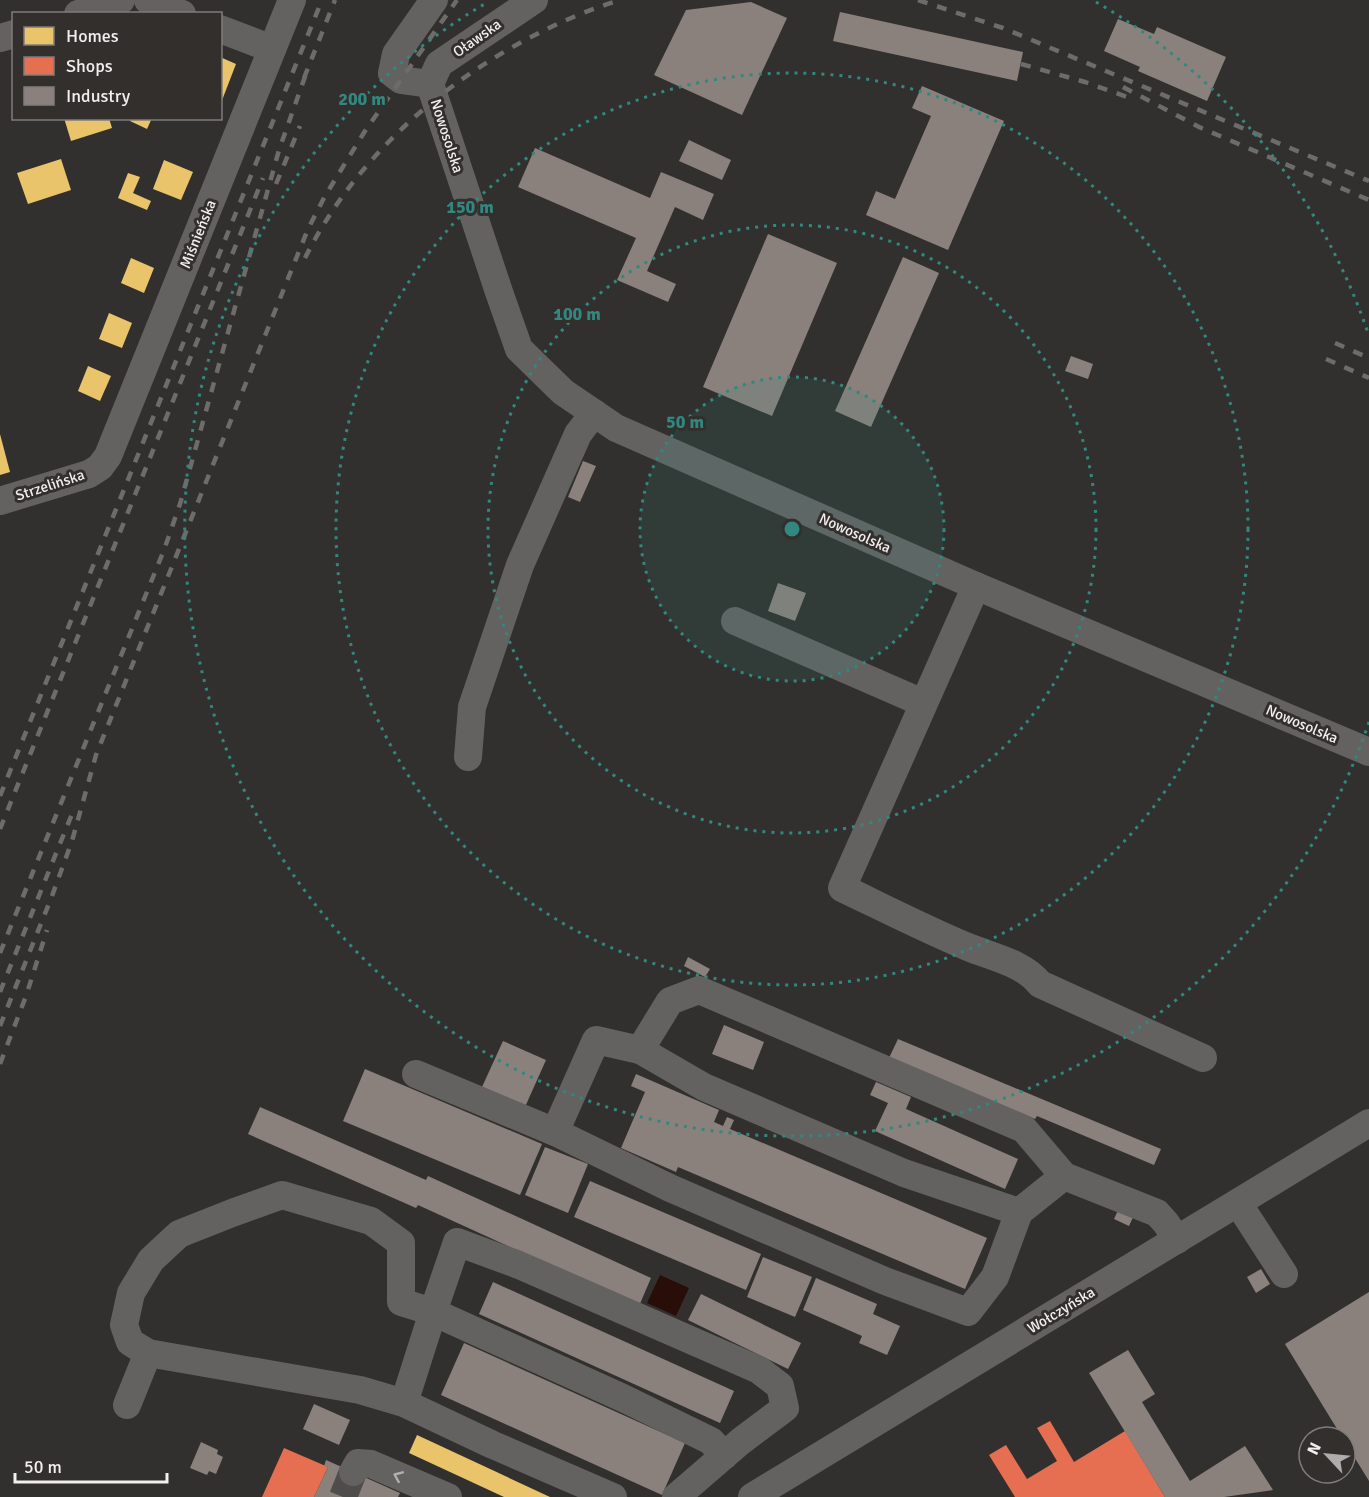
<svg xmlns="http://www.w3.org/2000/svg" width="1369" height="1497" viewBox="0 0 1369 1497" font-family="Signika,sans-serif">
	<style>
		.water { fill: #280d09 }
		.homes { fill: #e9c46a }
		.shops { fill: #e76f51 }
		.industry { fill: #8a817c }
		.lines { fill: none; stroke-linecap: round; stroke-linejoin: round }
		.minor-tunnel { stroke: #4f4d4b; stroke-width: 28; stroke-dasharray: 28 14; stroke-linecap: butt }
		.minor { stroke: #646261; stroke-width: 28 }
		.rail { stroke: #6e6c6a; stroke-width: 4.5; stroke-dasharray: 10 10; stroke-linecap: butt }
		.oneway { stroke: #b2b0af }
		.ring { fill: none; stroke: #318881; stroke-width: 3; stroke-dasharray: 3 6 }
		.labels { text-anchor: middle; stroke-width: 6; stroke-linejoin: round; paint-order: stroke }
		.street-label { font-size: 15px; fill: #f2efef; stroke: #332f2d }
		.centre { fill: #318881; stroke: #332f2d; stroke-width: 3 }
		.ring-label { font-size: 18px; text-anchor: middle; font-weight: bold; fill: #318881; stroke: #332f2d; stroke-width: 6; stroke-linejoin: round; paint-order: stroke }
	</style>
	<rect width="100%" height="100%" fill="#32302e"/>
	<path class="water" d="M660,1275L689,1288L676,1316L647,1303Z"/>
	<g class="homes">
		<path d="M220,57L236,64L221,103H220Z"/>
		<path d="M64,118H109L112,128L71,141Z"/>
		<path d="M131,118H152L147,129L130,121Z"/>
		<path d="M61,159L71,190L28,204L17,173Z"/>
		<path d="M164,160L193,172L181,200L153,189Z"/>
		<path d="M128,173L140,177L133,193L151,201L147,210L118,198Z"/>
		<path d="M131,258L154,268L144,293L121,283Z"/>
		<path d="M109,313L132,323L122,348L99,339Z"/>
		<path d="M88,366L111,376L100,401L78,391Z"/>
		<path d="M0,434L10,472L0,475Z"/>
		<path d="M417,1435L550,1497H504L409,1453Z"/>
	</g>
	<g class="shops">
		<path d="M1050,1421L1074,1462L1125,1431L1165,1497H1015L989,1455L1006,1445L1027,1479L1057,1461L1037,1428Z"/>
		<path d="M284,1448L328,1467L314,1497H262Z"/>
	</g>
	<g class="industry">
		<path d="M751,2L787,18L742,115L654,75L686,10Z"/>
		<path d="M840,12L1023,52L1017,81L833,41Z"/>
		<path d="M1118,19L1154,34L1157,27L1226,57L1207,101L1138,71L1140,67L1104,51Z"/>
		<path d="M922,86L1004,121L948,250L866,215L876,191L895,199L931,116L912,108Z"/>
		<path d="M689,140L731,160L722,180L679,161Z"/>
		<path d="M535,148L650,198L661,172L714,194L703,220L675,207L647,271L676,284L668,302L617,280L636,238L518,187Z"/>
		<path d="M768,234L837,263L772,416L703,387Z"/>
		<path d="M903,257L939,273L871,427L835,411Z"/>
		<path d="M1071,356L1093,364L1088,379L1065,371Z"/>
		<path d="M583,461L596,466L580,502L568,497Z"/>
		<path d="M778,583L806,593L795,621L768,611Z"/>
		<path d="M688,957L710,969L705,977L684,966Z"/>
		<path d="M724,1025L764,1042L753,1070L712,1054Z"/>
		<path d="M898,1039L1161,1149L1154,1165L1037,1116L1035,1119L889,1058Z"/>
		<path d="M503,1041L546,1060L525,1107L482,1087Z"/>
		<path d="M365,1069L542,1144L520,1195L343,1121Z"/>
		<path d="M636,1074L719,1110L714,1122L723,1126L727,1117L734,1120L730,1129L987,1238L965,1289L678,1167L676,1172L621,1148L645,1092L631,1086Z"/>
		<path d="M876,1082L911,1097L906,1109L1018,1159L1005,1189L875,1131L888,1103L870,1095Z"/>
		<path d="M260,1107L426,1180L428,1176L651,1278L639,1306L418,1205L416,1208L248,1134Z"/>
		<path d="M545,1147L588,1164L568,1213L525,1195Z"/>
		<path d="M590,1181L761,1254L746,1290L574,1217Z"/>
		<path d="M1120,1206L1135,1213L1129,1226L1114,1219Z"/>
		<path d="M763,1257L812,1277L795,1317L747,1297Z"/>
		<path d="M1261,1269L1270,1284L1256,1293L1247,1277Z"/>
		<path d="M816,1278L877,1304L873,1314L900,1326L887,1355L859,1343L862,1336L803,1310Z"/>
		<path d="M493,1282L734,1391L720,1423L479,1314Z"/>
		<path d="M1369,1292V1481L1345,1442V1437H1342L1285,1344Z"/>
		<path d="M701,1294L801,1343L788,1369L688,1320Z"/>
		<path d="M464,1343L685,1443L662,1495L441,1395Z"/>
		<path d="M1128,1350L1155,1394L1142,1402L1190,1481L1245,1446L1273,1490L1224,1497H1165L1089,1373Z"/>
		<path d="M314,1404L350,1420L339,1445L303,1429Z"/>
		<path d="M201,1442L218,1450L217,1454L223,1457L216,1474L209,1471L207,1475L190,1468Z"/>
		<path d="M326,1460L400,1493L398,1497H314L328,1467L324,1466Z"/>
	</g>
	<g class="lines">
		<path class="minor-tunnel" d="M343,1497L353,1472"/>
		<g class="minor">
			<path d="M148,0L182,14"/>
			<path d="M78,14L121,0"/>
			<path d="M220,29L272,49"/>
			<path d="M0,38L14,34"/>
			<path d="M430,84L499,292L519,349L563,392L616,428L976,586L1369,752"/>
			<path d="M430,84L439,64L534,0"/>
			<path d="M430,84L401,80L392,73L396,54L434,0"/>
			<path d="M0,501L89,474L100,467L108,456L292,0"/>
			<path d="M976,586L842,888C884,908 925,929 968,947C992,957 1024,963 1040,984L1203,1058"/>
			<path d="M735,621L923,703"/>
			<path d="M468,757L472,707L520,565L578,434L594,413"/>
			<path d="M640,1050L704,1087L904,1173L1019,1212"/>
			<path d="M416,1074L555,1132L670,1188L885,1281L968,1312L995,1277L1019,1212L1064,1176"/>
			<path d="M555,1132L596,1040L640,1050L670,1001L699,990L1024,1129L1064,1176L1157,1213L1166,1223L1177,1240"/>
			<path d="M1238,1203L1284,1274"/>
			<path d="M404,1403L433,1312L401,1302V1243L371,1221L282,1195L232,1213L179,1234L151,1260L131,1293L124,1325L130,1342L148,1353L360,1390L404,1403L493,1445L613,1497"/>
			<path d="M127,1405L148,1353"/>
			<path d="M353,1472L358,1463L371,1464L448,1497"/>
			<path d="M676,1497L741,1441L785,1408L780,1386L759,1370L519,1265L457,1242L433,1312L623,1398L711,1441L724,1456"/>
			<path d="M752,1497L1369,1123"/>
		</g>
		<g class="rail">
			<path d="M918,0L1003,28L1369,181"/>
			<path d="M1021,64L1085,82L1130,98"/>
			<path d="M304,78L335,0"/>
			<path d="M1123,87L1199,127L1369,200"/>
			<path d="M276,184L300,126"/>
			<path d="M305,258C356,156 447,77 549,28C572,17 596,7 621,0"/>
			<path d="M1335,343L1369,358"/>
			<path d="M1326,359L1369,378"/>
			<path d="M0,796L322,0"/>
			<path d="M0,829L263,178"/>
			<path d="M0,953L164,550L180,504L279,150L307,71"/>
			<path d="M0,992L72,814"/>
			<path d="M0,1026L52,896L72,841L96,755L308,229L325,196L365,131L457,0"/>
			<path d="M0,1064L26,996L47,930"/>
		</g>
	</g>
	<defs><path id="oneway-chevron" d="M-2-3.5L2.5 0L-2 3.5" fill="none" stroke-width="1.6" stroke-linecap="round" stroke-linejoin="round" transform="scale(1.5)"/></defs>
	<use class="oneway" href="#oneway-chevron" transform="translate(398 1476) rotate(-157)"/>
	<circle cx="792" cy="529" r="152" fill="#318881" fill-opacity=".12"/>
	<g class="ring">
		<circle cx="792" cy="529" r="152"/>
		<circle cx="792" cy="529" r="304"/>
		<circle cx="792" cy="529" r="456"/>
		<path d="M1369 722A608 608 0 1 1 488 2M1096 2A608 608 0 0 1 1369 336"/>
	</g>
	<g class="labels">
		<g class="street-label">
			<text transform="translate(477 38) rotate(-35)" y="5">Oławska</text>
			<text transform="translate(447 136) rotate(72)" y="5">Nowosolska</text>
			<text transform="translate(198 234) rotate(-68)" y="5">Miśnieńska</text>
			<text transform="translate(50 485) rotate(-18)" y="5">Strzelińska</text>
			<text transform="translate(855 533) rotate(24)" y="5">Nowosolska</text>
			<text transform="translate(1302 724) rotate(23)" y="5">Nowosolska</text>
			<text transform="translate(1061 1310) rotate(-31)" y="5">Wołczyńska</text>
		</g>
	</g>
	<circle cx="792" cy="529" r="9" class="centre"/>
	<g class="ring-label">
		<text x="362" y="105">200 m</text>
		<text x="470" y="213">150 m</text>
		<text x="577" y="320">100 m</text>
		<text x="685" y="428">50 m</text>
	</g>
	<rect x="12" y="12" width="210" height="108" fill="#332f2d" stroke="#7f7c7b" stroke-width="1.5"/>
	<rect x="24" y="27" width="30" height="18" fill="#e9c46a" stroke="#7f7c7b" stroke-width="1.5"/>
	<text x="66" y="42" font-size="18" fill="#f2efef">Homes</text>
	<rect x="24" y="57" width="30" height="18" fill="#e76f51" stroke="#7f7c7b" stroke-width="1.5"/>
	<text x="66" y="72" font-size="18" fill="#f2efef">Shops</text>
	<rect x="24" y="87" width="30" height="18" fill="#8a817c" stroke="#7f7c7b" stroke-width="1.5"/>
	<text x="66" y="102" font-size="18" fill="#f2efef">Industry</text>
	<g transform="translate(1327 1455) rotate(296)"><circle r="28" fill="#332f2d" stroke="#7f7c7b" stroke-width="1.5"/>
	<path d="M0-4.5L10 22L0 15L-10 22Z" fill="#afacab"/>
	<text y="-9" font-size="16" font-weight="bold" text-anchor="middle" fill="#f2efef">N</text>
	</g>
	<path d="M15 1473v9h152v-9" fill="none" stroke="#f2efef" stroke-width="3"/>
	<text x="24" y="1473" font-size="18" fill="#f2efef" stroke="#332f2d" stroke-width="4.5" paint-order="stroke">50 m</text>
</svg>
